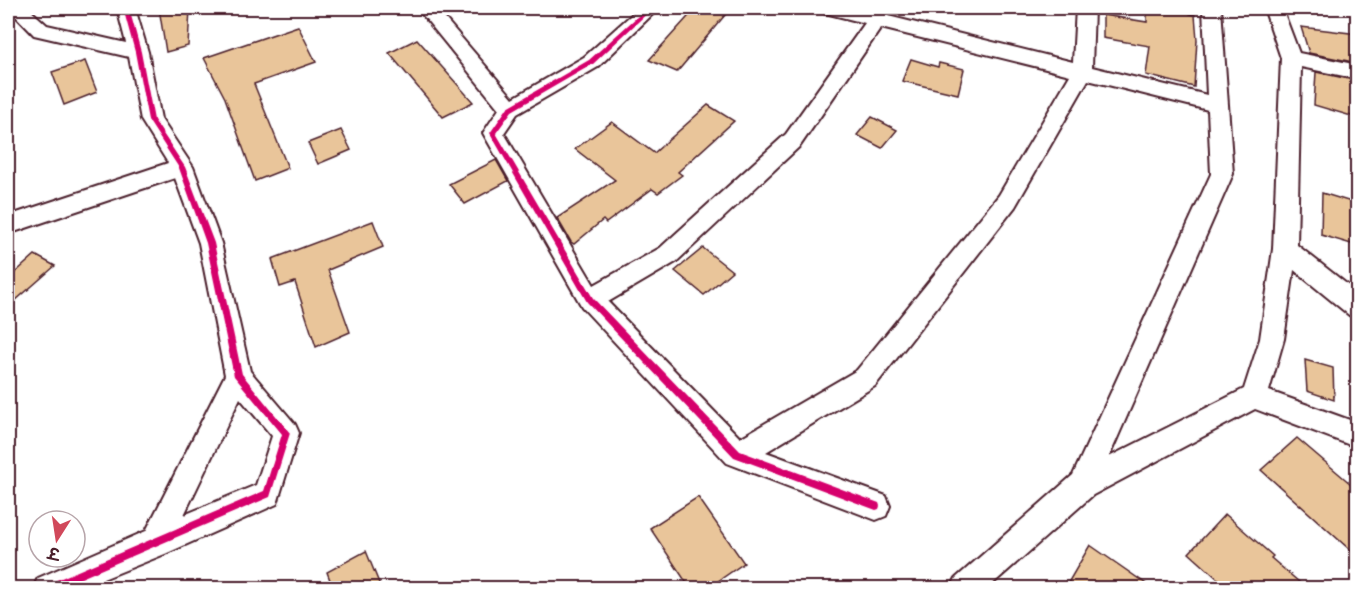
<svg xmlns="http://www.w3.org/2000/svg" width="1365" height="596" viewBox="0 0 1365 596" font-family="Itim,'Playpen Sans Deva',sans-serif">
	<style>
		.building { fill: #e9c59a; stroke: #4a1f2b; stroke-width: 1.5 }
		.lines { fill: none; stroke-linecap: round; stroke-linejoin: round }
		.minor-casing { stroke: #4a1f2b; stroke-width: 4 }
		.minor { fill: #fff; fill-rule: evenodd }
		.cycleway-casing { stroke: #fff; stroke-width: 3 }
		.cycleway { fill: #d6006c; fill-rule: evenodd }
	</style>
	<rect width="100%" height="100%" fill="#fff"/>
	<filter id="ink" filterUnits="userSpaceOnUse"><feTurbulence type="fractalNoise" baseFrequency=".0167" numOctaves="2"/><feDisplacementMap in="SourceGraphic" scale="12" xChannelSelector="R" yChannelSelector="G"/><feConvolveMatrix kernelMatrix="1 2 1 2 8 2 1 2 1" color-interpolation-filters="sRGB"/></filter>
	<g filter="url(#ink)">
		<g class="building">
			<path d="M159,8H190L188,46L166,52Z"/>
			<path d="M696,8H731L677,72L649,60Z"/>
			<path d="M1147,8H1190V14L1195,15L1197,40L1194,87L1146,75L1150,46L1103,38V15L1147,22Z"/>
			<path d="M298,26L316,62L254,84L288,168L255,181L225,98L204,58Z"/>
			<path d="M1301,27L1358,34V63L1309,53Z"/>
			<path d="M417,39L473,102L443,117L389,53Z"/>
			<path d="M911,59L938,67L939,63L964,69L958,94L902,81Z"/>
			<path d="M85,61L97,92L64,105L52,72Z"/>
			<path d="M1316,72L1358,81V118L1314,105Z"/>
			<path d="M708,105L734,121L678,172L682,175L658,193L652,189L606,223L603,220L574,244L571,242L557,218L615,180L575,149L612,122L654,153Z"/>
			<path d="M872,117L897,130L882,148L857,135Z"/>
			<path d="M341,130L351,150L318,164L308,143Z"/>
			<path d="M496,160L508,181L465,204L449,184Z"/>
			<path d="M1322,193L1358,204V246L1321,235Z"/>
			<path d="M373,221L383,247L328,270L350,332L316,347L295,282L280,287L272,259Z"/>
			<path d="M703,248L732,271L704,295L675,271Z"/>
			<path d="M35,255L55,266L8,307V279Z"/>
			<path d="M1305,360L1333,368L1334,400L1307,391Z"/>
			<path d="M1297,438L1358,490V557L1261,470Z"/>
			<path d="M698,497L744,563L708,588H690L650,528Z"/>
			<path d="M1225,514L1273,556L1271,558L1306,588H1228L1189,553Z"/>
			<path d="M1090,545L1152,588H1065Z"/>
			<path d="M366,551L381,588H333L327,572Z"/>
		</g>
		<g class="lines">
			<g class="minor-casing">
				<g id="minor">
					<path d="M8,8H28L47,25L126,43L117,8H135L148,52L161,119L193,167L221,243L250,371L295,424L299,433L277,504L165,554L81,588H33L38,578L146,531L225,375L199,243L175,178L8,234V216L168,163L141,120L129,57L34,35ZM240,398L272,436L256,485L184,515Z"/>
					<path d="M417,8H436L513,98L584,57L639,8H659L598,67L517,114L504,133L594,285L660,248L786,134L865,23L821,12L819,8H851L870,12L872,8H890L888,16L1073,62L1076,8H1094L1092,67L1207,95L1203,8H1221L1233,174L1109,457L1244,389L1260,339L1273,249L1281,58L1264,8H1282L1299,53L1358,65V79L1301,67L1297,245L1358,293V318L1349,315L1294,270L1284,339L1269,391L1358,423V448L1255,409L1093,495L988,588H951L956,578L1073,475L1211,174L1208,110L1088,80L1015,207L875,386L766,452L886,496L890,506L886,516L876,520L727,463L582,307L483,133L499,109ZM881,28L1070,75L999,195L857,370L740,438L608,302L676,262L800,146Z"/>
				</g>
			</g>
			<use href="#minor" class="minor"/>
			<g class="cycleway-casing">
				<g id="cycleway">
					<path d="M123,8H129L141,52L154,120L185,167L214,243L242,374L290,433L270,497L58,588H44L45,585L264,491L282,434L234,376L206,243L179,168L148,120L135,52Z"/>
					<path d="M647,8H653L593,64L512,111L496,133L593,298L740,451L879,503L880,506L879,509L876,510L734,457L587,302L490,133L508,107L589,60Z"/>
				</g>
			</g>
			<use href="#cycleway" class="cycleway"/>
		</g>
	</g>
	<rect width="1365" height="596" fill="none" stroke="#fff" stroke-width="30"/>
	<rect x="15" y="15" width="1335" height="566" fill="none" stroke="#4a1f2b" stroke-width="2" filter="url(#ink)"/>
	<g transform="translate(57 539) rotate(192)"><circle r="28" fill="#ffffff" stroke="#b7a5aa" stroke-width="1.5"/>
	<path d="M0-4.5L10 22L0 15L-10 22Z" fill="#d1495b"/>
	<text y="-9" font-size="16" font-weight="bold" text-anchor="middle" fill="#4a1f2b">उ</text>
	</g>
</svg>
